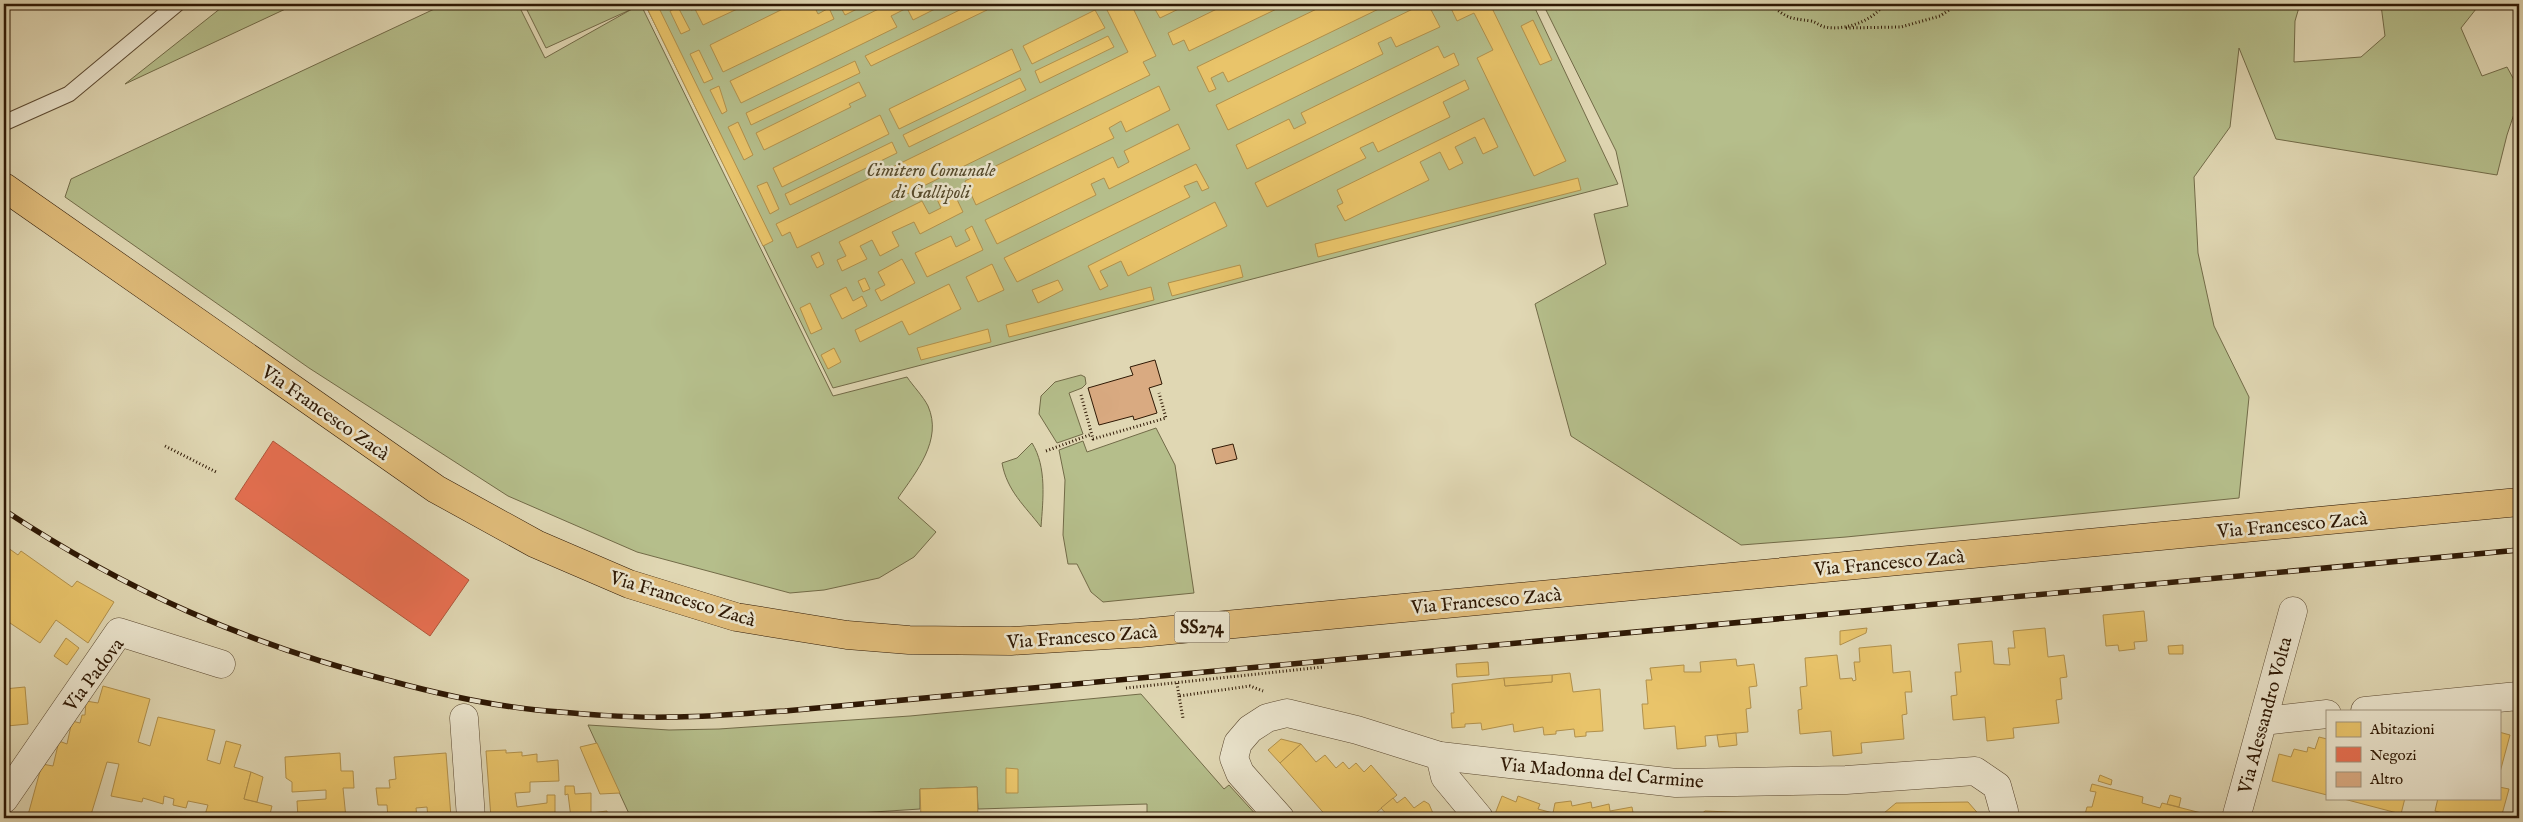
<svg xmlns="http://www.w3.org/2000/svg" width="2523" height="822" viewBox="0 0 2523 822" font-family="'IM FELL English',serif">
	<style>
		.green { fill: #b5be8b; stroke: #726b48 }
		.homes { fill: #e9c46a; stroke: #b1904b }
		.shops { fill: #e76f51; stroke: #b0553a }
		.building { fill: #d9aa81; stroke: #2e1804 }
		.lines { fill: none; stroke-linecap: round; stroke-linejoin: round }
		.lane-casing { stroke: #5a4830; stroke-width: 17 }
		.street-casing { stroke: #5a4830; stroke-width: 29 }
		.primary-casing { stroke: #2e1804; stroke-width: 29 }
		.path { stroke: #2e1804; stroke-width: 3; stroke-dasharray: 1 2.5; stroke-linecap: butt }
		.lane { stroke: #ebe5ce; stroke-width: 15 }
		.street { stroke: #ebe5ce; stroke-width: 28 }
		.primary { stroke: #e0bc7a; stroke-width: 28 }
		.rail-casing { stroke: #2e1804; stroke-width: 5.5 }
		.rail { stroke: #ebe5ce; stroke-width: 4; stroke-dasharray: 11; stroke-linecap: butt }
		.labels { text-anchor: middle; stroke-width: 5; stroke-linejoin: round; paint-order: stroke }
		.shield { fill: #ebe5ce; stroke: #675641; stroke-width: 1 }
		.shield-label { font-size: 18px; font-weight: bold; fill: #2e1804 }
		.park-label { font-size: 19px; font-style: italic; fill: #564a2c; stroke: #ebe5ce }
		.street-label { font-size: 19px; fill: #2e1804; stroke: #ebe5ce }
	</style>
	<rect width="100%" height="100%" fill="#e0d7b3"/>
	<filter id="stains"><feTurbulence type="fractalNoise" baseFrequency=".004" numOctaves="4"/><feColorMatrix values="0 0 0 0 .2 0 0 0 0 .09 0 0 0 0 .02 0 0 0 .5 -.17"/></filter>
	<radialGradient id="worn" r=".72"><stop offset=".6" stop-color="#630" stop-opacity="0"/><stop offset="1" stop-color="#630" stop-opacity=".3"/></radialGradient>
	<g class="green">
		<path d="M226,4L294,5L125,84Z"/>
		<path d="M445,4H518L545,58L632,9L546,48L524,4H644L641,5L833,396L907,377C913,386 923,396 928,406C943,440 916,472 898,498L936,532L914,557L879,578L824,590L790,593L637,552L508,496L309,368L65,197L71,179Z"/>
		<path d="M645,4H1533L1618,184L833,388Z"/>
		<path d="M1543,4H2300L2295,21L2294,62L2361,57L2385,36L2381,5L2480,4L2461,28L2482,76L2507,67L2519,89V99L2507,135L2497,175L2276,139L2239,48L2230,127L2194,177L2198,253L2214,326L2249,397L2239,498L1846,537L1741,545L1571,436L1535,304L1606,264L1594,214L1628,206L1616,151Z"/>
		<path d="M1081,375L1085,377L1086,384L1082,388L1069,393L1083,434L1057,443L1039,414L1041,396L1055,382Z"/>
		<path d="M1156,428L1175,465L1194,593L1103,602L1091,592L1077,564H1068L1063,535L1065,480L1059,450L1083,441L1087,452Z"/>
		<path d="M1032,443C1047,467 1043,500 1041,527C1025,506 1007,491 1002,463L1017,458Z"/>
		<path d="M1141,694L1224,789L1229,785L1259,818H1147V804L978,809L977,787L920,789V809L858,813L857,818H631L588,725L669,730L719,729L910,716Z"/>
	</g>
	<g class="homes">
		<path d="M645,4H657L773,241L763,246Z"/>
		<path d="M688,4H748L703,25L695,9L691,10Z"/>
		<path d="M793,4H813L818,14L829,8L834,19L723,72L710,45Z"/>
		<path d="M839,4H867L845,15Z"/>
		<path d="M889,4H945L913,20L907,8L891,16L897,27L741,103L730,81Z"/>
		<path d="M972,4H984L987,10L871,66L865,56Z"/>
		<path d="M1104,4H1131L1156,56L1143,62L1150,75L797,248L790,232L782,236L776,224L1128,52Z"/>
		<path d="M1152,4H1189L1160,18Z"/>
		<path d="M1227,4H1287L1189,51L1184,40L1173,45L1168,33Z"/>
		<path d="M1327,4H1389L1228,82L1223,72L1211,78L1216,89L1209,92L1197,67Z"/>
		<path d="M1423,4H1428L1440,27L1396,47L1391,37L1378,43L1383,54L1228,130L1216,105Z"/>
		<path d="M1449,4H1490L1566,161L1534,176L1477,58L1493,50L1474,13L1457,21Z"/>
		<path d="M678,7L690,30L681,34L670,11Z"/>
		<path d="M1095,10L1105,28L1032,64L1023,46Z"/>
		<path d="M1533,20L1552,60L1540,65L1521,26Z"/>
		<path d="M1108,36L1114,47L1040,83L1035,71Z"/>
		<path d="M1438,46L1444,58L1454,53L1459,65L1247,169L1236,145L1289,119L1294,129L1306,123L1301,113Z"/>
		<path d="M1012,49L1021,70L899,129L889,109Z"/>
		<path d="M699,50L713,79L704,83L690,54Z"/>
		<path d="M855,61L860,73L751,125L746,113Z"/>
		<path d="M1020,78L1026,90L909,147L903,135Z"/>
		<path d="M1465,80L1469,89L1443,102L1450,117L1378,152L1373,142L1360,148L1366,158L1267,207L1255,183Z"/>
		<path d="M859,82L866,96L849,104L851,107L764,150L756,133Z"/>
		<path d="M719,86L727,111L722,114L710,90Z"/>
		<path d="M1159,86L1170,110L1126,132L1121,121L1109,128L1114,138L976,205L965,181Z"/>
		<path d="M880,115L889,134L782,187L773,168Z"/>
		<path d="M1484,118L1498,147L1483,154L1475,137L1455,147L1463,163L1449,170L1440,152L1420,162L1429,180L1345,221L1337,206L1343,203L1337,190Z"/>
		<path d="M738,122L753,155L744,160L728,127Z"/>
		<path d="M1178,124L1190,149L1109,189L1104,178L1091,184L1096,195L997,244L985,220L1113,157L1118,168L1129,162L1124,151Z"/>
		<path d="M892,142L897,153L790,205L785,194Z"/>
		<path d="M1196,164L1209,188L1202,191L1197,181L1184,186L1190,197L1017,282L1004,258Z"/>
		<path d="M1578,178L1581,190L1318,257L1315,244Z"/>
		<path d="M767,182L779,209L770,214L757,186Z"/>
		<path d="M951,187L963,212L920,234L914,222L892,232L899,246L880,256L872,240L860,246L867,259L842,271L837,260L846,256L839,242L922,201L929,214L941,208L935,195Z"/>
		<path d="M1215,202L1227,226L1128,276L1121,261L1100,271L1108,286L1100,290L1088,266Z"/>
		<path d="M972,226L983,250L927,277L915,253L951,236L956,247L970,240L965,230Z"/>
		<path d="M819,252L824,264L817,268L811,256Z"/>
		<path d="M902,259L915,283L881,301L875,290L885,285L878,272Z"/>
		<path d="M992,264L1004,290L978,302L966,277Z"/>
		<path d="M1240,265L1243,277L1172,296L1168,283Z"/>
		<path d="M865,278L870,289L863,292L858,281Z"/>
		<path d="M1058,280L1063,290L1038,303L1032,290Z"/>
		<path d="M949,284L961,309L909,335L902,321L860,342L855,330Z"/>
		<path d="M846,287L853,301L862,296L867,306L842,319L830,295Z"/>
		<path d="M1151,287L1154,300L1009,337L1006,325Z"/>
		<path d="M810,303L822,329L811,334L800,308Z"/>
		<path d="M988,329L991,342L921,360L917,348Z"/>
		<path d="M834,348L841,362L828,369L821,355Z"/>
		<path d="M4,545L18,555L21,551L72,587L77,581L114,602L88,643L56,620L40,643L4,619Z"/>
		<path d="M2144,611L2147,641L2134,642L2135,649L2119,651L2118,645L2106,646L2103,615Z"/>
		<path d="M1867,628L1866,633L1840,645V631Z"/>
		<path d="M2045,628L2048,657L2064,655L2067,677L2060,678L2062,699L2056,700L2059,723L2013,728L2014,738L1987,741L1985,717L1953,720L1951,696L1957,695L1955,672H1961L1958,644L1992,641L1994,664L2010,665L2008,648H2015L2013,631Z"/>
		<path d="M66,638L79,648L67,665L54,656Z"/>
		<path d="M1891,645L1893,673L1910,671L1912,692H1905L1907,714L1902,715L1904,739L1861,743L1862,753L1833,756L1831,731L1800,734L1798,710L1802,709L1800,687L1807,686L1805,658L1837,655L1840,679L1852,678L1853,681L1856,680L1854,662H1860L1859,648Z"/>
		<path d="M2183,645V654H2169L2168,646Z"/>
		<path d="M1736,659L1737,666L1754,664L1757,686L1749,687L1751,708L1746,709L1748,732L1705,736L1706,746L1677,749L1675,726L1644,729L1642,704H1648L1646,680H1652L1650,668L1684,665V672H1701L1700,662Z"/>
		<path d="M1488,662L1489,675L1457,677L1456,664Z"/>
		<path d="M1570,673L1573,692L1600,689L1603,731L1586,732V736L1575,737L1574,729L1556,731V734L1544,735L1543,727L1514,732L1513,724L1482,730L1481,723L1465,724V727L1452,728L1451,713H1454L1452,684L1504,678L1505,686L1552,682V675Z"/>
		<path d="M1552,675V682L1505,686L1504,678Z"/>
		<path d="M103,686L150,699L138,742L150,746L158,717L215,730L207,760L220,764L226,741L241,745L234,767L251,772L244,799L272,806L269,818H204L208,805L188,801L186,808L173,805L174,799L164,796L163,804L143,798L142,802L111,796L119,764L107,762L90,818H40L28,815L42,764L53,766L59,741L67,744L72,721L80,723L82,715H85L86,701L98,703Z"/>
		<path d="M25,687L28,724L7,726L9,741H4V689Z"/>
		<path d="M2499,732L2510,735L2499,776Z"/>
		<path d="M1736,733L1737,745L1719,747L1717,735Z"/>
		<path d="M2319,737L2327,739V795L2272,781L2279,754L2291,757L2294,749L2307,752L2308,747L2315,749Z"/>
		<path d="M1281,739L1301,744L1280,763L1268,750Z"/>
		<path d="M597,743L620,793L600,794L580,747Z"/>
		<path d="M1301,744L1316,762L1325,755L1336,768L1343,762L1349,769L1356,763L1364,772L1371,765L1397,795L1370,818H1328L1280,763Z"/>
		<path d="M506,750V753L522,752V756L537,754V762L558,760L559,781L530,782V792L515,793L517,807L547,803V795H555V818H491L486,751Z"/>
		<path d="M340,753L341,771H353L354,788H343L346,818H298L297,801L326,799V790L292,792V782L286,778L285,757Z"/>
		<path d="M446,753L451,817L428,818L427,807L416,808L417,818H388L387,805H378L376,788H390L389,780L396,779L394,757Z"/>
		<path d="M1006,768L1018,769V793H1006Z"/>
		<path d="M251,772L263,777L257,802L244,799Z"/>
		<path d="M2100,775L2112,780L2111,785L2098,781Z"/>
		<path d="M2092,784L2143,797L2142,803L2160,808L2162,803L2213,816L2212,818H2084L2087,807H2092L2096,792L2090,791Z"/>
		<path d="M565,786H574L575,794L591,793V813L607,811L608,818H571L568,794L565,795Z"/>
		<path d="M977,787L978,818H921L920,789Z"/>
		<path d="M2499,787L2509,789L2501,818H2463L2435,811L2438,798H2499Z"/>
		<path d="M2170,795L2181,798L2179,807L2167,804Z"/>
		<path d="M1502,796L1516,802L1518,796L1540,804L1538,809L1553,813L1555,803L1571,801L1572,806L1591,802L1592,808L1609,804L1610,811L1632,807L1634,818H1507L1495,814Z"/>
		<path d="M1405,797L1414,808L1424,801L1429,804L1435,818H1390L1381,808L1393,798L1397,803Z"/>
		<path d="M2340,798H2405L2401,814Z"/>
		<path d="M1968,802L1982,818H1878L1896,803Z"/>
		<path d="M1705,811L1803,815L1805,818H1696Z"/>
	</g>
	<path class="shops" d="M273,441L469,580L430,636L235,499Z"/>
	<g class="building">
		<path d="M1155,360L1162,384L1149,388L1157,413L1134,420L1133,416L1099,425L1088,388L1133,375L1130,367Z"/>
		<path d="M1233,444L1237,459L1216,464L1212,449Z"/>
	</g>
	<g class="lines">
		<g class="lane-casing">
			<path id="lane" d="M4,123L69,94L177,4"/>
		</g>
		<g class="street-casing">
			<g id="street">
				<path d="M2365,711L2518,696L2519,698"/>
				<path d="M464,718L471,818"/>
				<path d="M2263,721L2327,714"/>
				<path d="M1440,756L1445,777L1479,818"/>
				<path d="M4,799L119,632L221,664"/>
				<path d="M1280,818L1240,773L1234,758L1238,743L1250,729L1267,718L1287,713L1357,730L1440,756L1676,783L1846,780L1975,771L1997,786L2004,811L2003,818"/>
				<path d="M2236,818L2293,611"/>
			</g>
		</g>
		<g class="primary-casing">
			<path id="primary" d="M4,187L436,489L536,544L629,584L736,617L847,635L909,640L1011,641L1140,633L2519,502"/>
		</g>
		<g class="path">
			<path d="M1770,4C1788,19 1789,18 1811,21C1816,22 1820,26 1825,27C1845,31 1873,21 1884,4"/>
			<path d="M1846,28L1901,27L1940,16L1958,4"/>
			<path d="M1081,395L1093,439L1166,418L1159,393"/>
			<path d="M165,446L218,473"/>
			<path d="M1046,451L1092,434"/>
			<path d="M1177,683L1179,696L1250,686L1263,691"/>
			<path d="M1126,688L1323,667"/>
			<path d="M1179,696L1183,718"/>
		</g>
		<use href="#lane" class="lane"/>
		<use href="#street" class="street"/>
		<use href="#primary" class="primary"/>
		<g class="rail-casing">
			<path id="rail" d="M4,510C126,591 250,645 391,681C439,694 488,705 537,710C581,714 626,718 670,717C708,717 747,713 785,711L2519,550"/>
		</g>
		<use href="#rail" class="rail"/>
	</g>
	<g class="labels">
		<rect class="shield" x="1174.5" y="611.5" width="55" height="31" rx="4"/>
		<g class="shield-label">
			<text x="1202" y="633">SS274</text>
		</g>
		<g class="park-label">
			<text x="931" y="176">Cimitero Comunale<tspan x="931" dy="22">di Gallipoli</tspan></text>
		</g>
		<g class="street-label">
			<text transform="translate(326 412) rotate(35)" y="7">Via Francesco Zacà</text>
			<text transform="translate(2292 524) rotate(-5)" y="7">Via Francesco Zacà</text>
			<text transform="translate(1889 562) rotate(-5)" y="7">Via Francesco Zacà</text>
			<text transform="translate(683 598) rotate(17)" y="7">Via Francesco Zacà</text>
			<text transform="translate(1486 600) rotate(-5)" y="7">Via Francesco Zacà</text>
			<text transform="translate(1082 636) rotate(-4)" y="7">Via Francesco Zacà</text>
			<text transform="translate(93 674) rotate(-53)" y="7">Via Padova</text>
			<text transform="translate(2264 715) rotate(-75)" y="7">Via Alessandro Volta</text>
			<text transform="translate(1602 772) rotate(5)" y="7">Via Madonna del Carmine</text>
		</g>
	</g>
	<rect width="2523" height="822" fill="none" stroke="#e0d7b3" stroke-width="20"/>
	<rect x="5" y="5" width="2513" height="812" fill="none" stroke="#2e1804" stroke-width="2.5"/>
	<rect x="10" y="10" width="2503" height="802" fill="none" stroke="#2e1804"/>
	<rect x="2326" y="710" width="175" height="90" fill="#ebe5ce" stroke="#9f937d"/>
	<rect x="2336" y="722" width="25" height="15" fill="#e9c46a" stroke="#9f937d"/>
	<text x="2370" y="734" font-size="15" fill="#2e1804">Abitazioni</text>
	<rect x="2336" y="747" width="25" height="15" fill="#e76f51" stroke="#9f937d"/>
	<text x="2370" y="760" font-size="15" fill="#2e1804">Negozi</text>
	<rect x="2336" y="772" width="25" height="15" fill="#d9aa81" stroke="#9f937d"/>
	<text x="2370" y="784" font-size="15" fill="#2e1804">Altro</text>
	<rect width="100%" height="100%" filter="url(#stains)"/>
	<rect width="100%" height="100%" fill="url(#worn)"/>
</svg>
